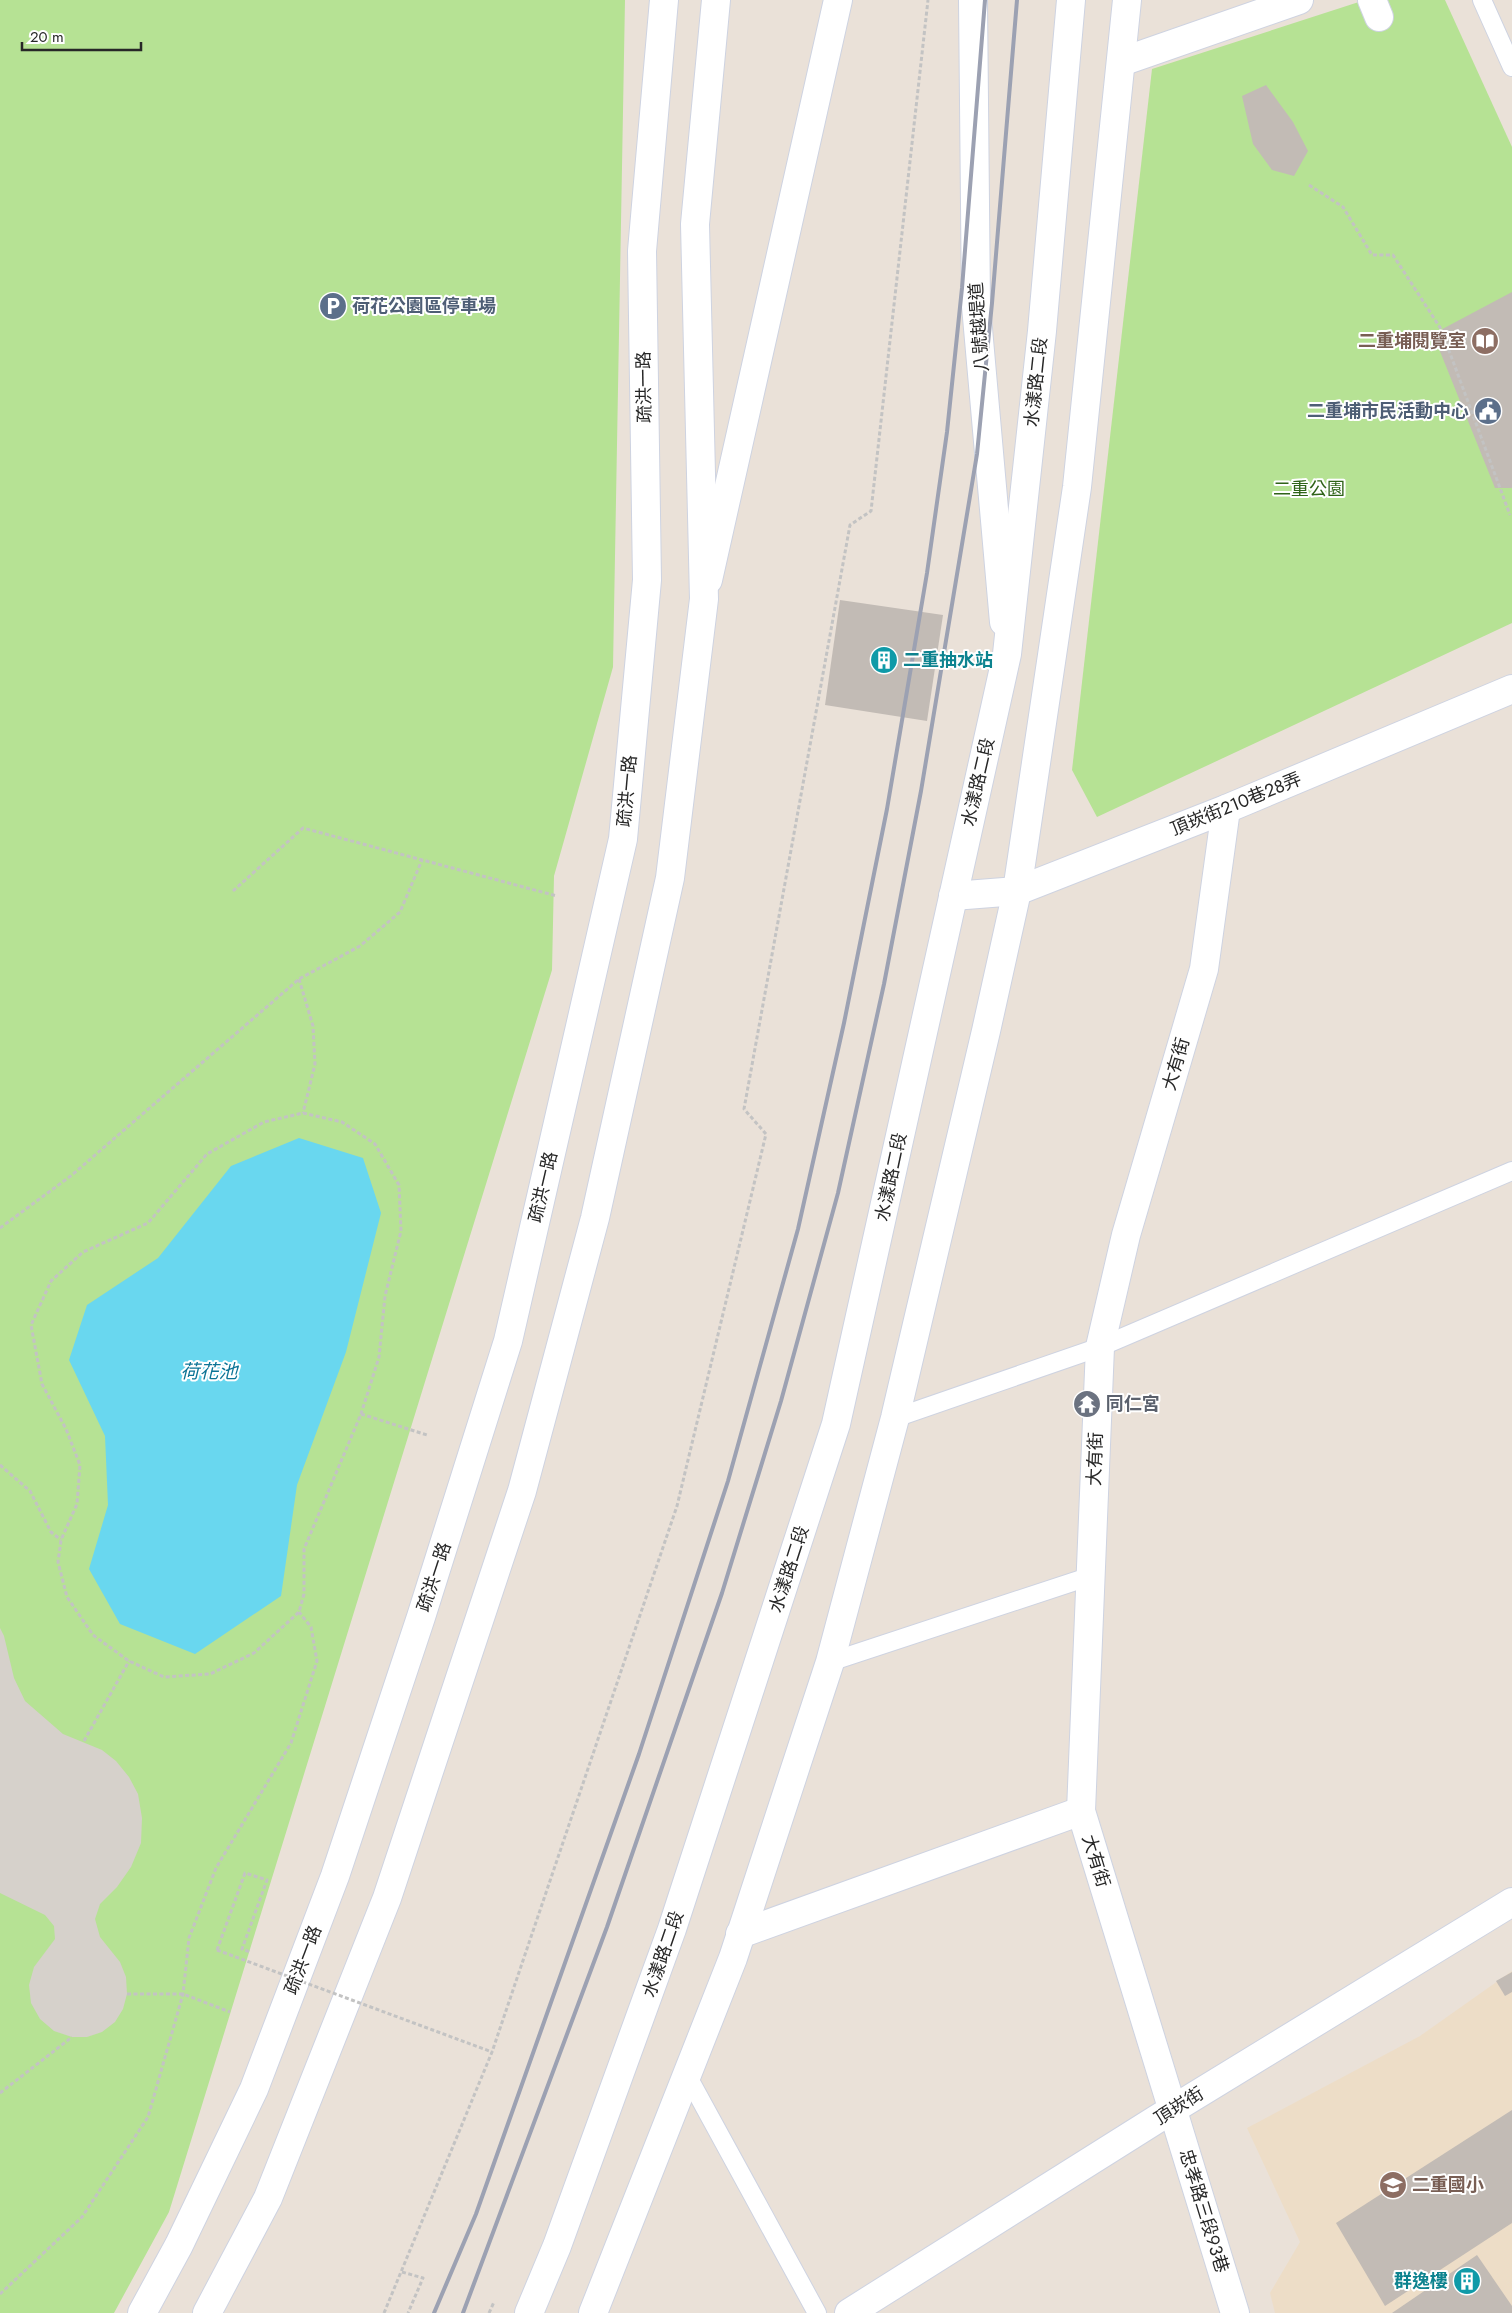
<svg xmlns="http://www.w3.org/2000/svg" width="1512" height="2313" viewBox="0 0 1512 2313" font-family="Jost,'Noto Sans TC',sans-serif">
	<style>
		.education { fill: #edddc7 }
		.green { fill: #b6e294 }
		.plaza { fill: #d6d1cb }
		.water { fill: #69d7ef }
		.building { fill: #c2bbb5 }
		.lines { fill: none; stroke-linecap: round; stroke-linejoin: round }
		.service-casing { stroke: #ced3e1; stroke-width: 20 }
		.minor-casing { stroke: #ced3e1; stroke-width: 30 }
		.tertiary-casing { stroke: #ced3e1; stroke-width: 30 }
		.path { stroke: #c3c3c3; stroke-width: 3; stroke-dasharray: 4 2.5; stroke-linecap: butt }
		.service { stroke: #fff; stroke-width: 18 }
		.minor { stroke: #fff; stroke-width: 28 }
		.tertiary { stroke: #fff; stroke-width: 28 }
		.rail { stroke: #9ca1b2; stroke-width: 4 }
		.path-bridge { stroke: #c3c3c3; stroke-width: 3; stroke-dasharray: 4 2.5; stroke-linecap: butt }
		.labels { text-anchor: middle; stroke-width: 4; stroke-linejoin: round; paint-order: stroke }
		.service-label { font-size: 18px; font-weight: bold; fill: #4e5e75; stroke: #fff; text-anchor: start }
		.street-label { font-size: 18px; fill: #272727; stroke: #fff }
		.education-label { font-size: 18px; font-weight: bold; fill: #785e54; stroke: #fff; text-anchor: end }
		.park-label { font-size: 18px; fill: #2f6318; stroke: #fff }
		.culture-label { font-size: 18px; font-weight: bold; fill: #0d838f; stroke: #fff; text-anchor: start }
		.worship-label { font-size: 18px; font-weight: bold; fill: #5b616d; stroke: #fff; text-anchor: start }
		.water-label { font-size: 19px; font-style: italic; fill: #0c7496; stroke: #fff }
	</style>
	<rect width="100%" height="100%" fill="#eae1d8"/>
	<path class="education" d="M1512,1971V2313H1275L1270,2293L1300,2242L1247,2128L1420,2036Z"/>
	<g class="green">
		<path d="M0,0H625L613,667L554,876L552,970L169,2212L114,2313H0Z"/>
		<path d="M1365,0H1445L1512,147V623L1097,817L1072,770L1152,69Z"/>
	</g>
	<path class="plaza" d="M0,1628L4,1636L14,1678L25,1701L63,1734L102,1750L116,1761L129,1777L138,1794L142,1818L141,1843L131,1867L117,1887L100,1904L95,1919L100,1937L120,1962L126,1977L127,1994L123,2009L115,2022L102,2032L87,2037H72L54,2031L40,2019L31,2003L29,1985L34,1967L55,1939L54,1926L45,1915L0,1893Z"/>
	<path class="water" d="M299,1138L363,1158L381,1213L346,1352L297,1485L281,1596L195,1654L120,1624L89,1569L108,1505L105,1436L69,1360L87,1305L158,1258L231,1166Z"/>
	<g class="building">
		<path d="M1266,85L1293,122L1308,151L1294,176L1272,170L1253,144L1242,96Z"/>
		<path d="M1512,292V488H1495L1433,334Z"/>
		<path d="M840,600L943,615L927,721L825,705Z"/>
		<path d="M1512,1972V1992L1505,1996L1496,1981Z"/>
		<path d="M1512,2110V2223L1385,2306L1336,2223Z"/>
		<path d="M1477,2255L1512,2306V2313H1392Z"/>
	</g>
	<g class="lines">
		<g class="service-casing">
			<g id="service">
				<path d="M1482,0L1512,67"/>
				<path d="M895,1418L1100,1347L1512,1171"/>
				<path d="M830,1662L1091,1576"/>
				<path d="M687,2075L817,2313"/>
			</g>
		</g>
		<g class="minor-casing">
			<g id="minor">
				<path d="M973,0L976,306L1004,622"/>
				<path d="M1372,0L1379,17"/>
				<path d="M1121,62L1299,0"/>
				<path d="M708,580L838,0"/>
				<path d="M1226,809L1204,969L1126,1235L1100,1347L1081,1811L1235,2313"/>
				<path d="M953,896L1017,891L1226,809L1512,689"/>
				<path d="M740,1934L1081,1811"/>
			</g>
		</g>
		<g class="tertiary-casing">
			<g id="tertiary">
				<path d="M142,2313L179,2245L254,2089L335,1876L421,1617L508,1341L623,839L647,580L642,251L664,0"/>
				<path d="M207,2313L268,2198L387,1898L522,1491L595,1218L670,878L704,599L695,224L716,0"/>
				<path d="M529,2313L557,2246L672,1929L836,1424L1007,654L1042,331L1071,0"/>
				<path d="M593,2313L733,1958L830,1662L895,1418L986,1031L1017,891L1077,487L1127,0"/>
				<path d="M849,2313L1157,2119L1512,1902"/>
			</g>
		</g>
		<g class="path">
			<path d="M1309,185L1343,207L1372,255H1393L1441,329L1510,515"/>
			<path d="M233,891L303,828L557,896"/>
			<path d="M299,979L313,1026L315,1064L303,1113"/>
			<path d="M303,1113L342,1122L375,1144L399,1185L401,1231L385,1296L379,1357L361,1414L304,1549V1594L299,1612L254,1653L210,1674L164,1677L129,1661L93,1635L67,1597L58,1562L61,1540L77,1504L80,1465L66,1429L42,1384L31,1325L51,1281L83,1252L148,1223L207,1154L264,1122Z"/>
			<path d="M0,1228L72,1175L299,979L360,946L400,912L422,860"/>
			<path d="M361,1414L427,1435"/>
			<path d="M0,1465L30,1491L51,1532L61,1540"/>
			<path d="M84,1741L129,1661"/>
			<path d="M217,1950L245,1873L267,1880L242,1949L250,1952"/>
			<path d="M127,1994H183L230,2012"/>
			<path d="M0,2093L72,2037"/>
			<path d="M402,2272L423,2278L408,2313"/>
			<path d="M0,2294L82,2217L148,2117L183,1994L189,1938L216,1868L291,1743L317,1661L311,1627L299,1612"/>
			<path d="M384,2313L492,2052L677,1506L766,1134L744,1109L850,525L871,511L928,0"/>
			<path d="M489,2313L494,2302"/>
		</g>
		<use href="#service" class="service"/>
		<use href="#minor" class="minor"/>
		<use href="#tertiary" class="tertiary"/>
		<g class="rail">
			<path d="M434,2313L476,2214L639,1754L728,1481L798,1229L844,1023L887,809L927,573L947,432L962,288L985,0"/>
			<path d="M463,2313L607,1927L722,1593L781,1401L838,1193L884,984L921,791L977,454L992,303L1017,0"/>
		</g>
		<path class="path-bridge" d="M217,1950L492,2052"/>
	</g>
	<defs>
		<g id="parking-disc" transform="scale(1.4375)"><circle r="9.5" fill="#5c6f8a" stroke="#fff"/><path d="M-3.5-5.5H1a3.5 3.5 0 0 1 0 7H-1V5.5H-3.5ZM-1-3.4V-.6H.8a1.4 1.4 0 0 0 0-2.8Z" fill="#fff"/></g>
		<g id="library-disc" transform="scale(1.4375)"><circle r="9.5" fill="#8d6e63" stroke="#fff"/><path d="M-6-4Q-3-5.5-.7-3.5V5Q-3 3-6 4ZM6-4Q3-5.5 .7-3.5V5Q3 3 6 4Z" fill="#fff"/></g>
		<g id="civic-disc" transform="scale(1.4375)"><circle r="9.5" fill="#5c6f8a" stroke="#fff"/><path d="M-.6-6.5H3V-4.5H.6V-3L4-1V1h2V6H-6V1h2V-1L-.6-3ZM-1.2 2.5V6h2.4V2.5Z" fill="#fff"/></g>
		<g id="building-disc" transform="scale(1.4375)"><circle r="9.5" fill="#0f9aa8" stroke="#fff"/><path d="M-4-6H4V6H1V3H-1V6H-4ZM-2.5-4.3h1.7v1.8h-1.7ZM.8-4.3h1.7v1.8H.8ZM-2.5-1h1.7V.8h-1.7ZM.8-1h1.7V.8H.8Z" fill="#fff"/></g>
		<g id="temple-disc" transform="scale(1.4375)"><circle r="9.5" fill="#6b7280" stroke="#fff"/><path d="M0-6L5-2H3V0L6.5 2.5H4V6H1.5V3h-3V6H-4V2.5H-6.5L-3 0V-2H-5Z" fill="#fff"/></g>
		<g id="school-disc" transform="scale(1.4375)"><circle r="9.5" fill="#8d6e63" stroke="#fff"/><path d="M0-5L7-2L0 1L-7-2ZM-4 1L0 2.5L4 1V4Q0 6-4 4Z" fill="#fff"/></g>
	</defs>
	<g fill-rule="evenodd">
		<use href="#parking-disc" x="333" y="306"/>
		<use href="#library-disc" x="1485" y="341"/>
		<use href="#civic-disc" x="1488" y="411"/>
		<use href="#building-disc" x="884" y="660"/>
		<use href="#temple-disc" x="1087" y="1404"/>
		<use href="#school-disc" x="1393" y="2185"/>
		<use href="#building-disc" x="1467" y="2281"/>
	</g>
	<g class="labels">
		<g class="service-label">
			<text x="352" y="312">荷花公園區停車場</text>
			<text x="1469" y="417" text-anchor="end">二重埔市民活動中心</text>
		</g>
		<g class="street-label">
			<text transform="translate(979 327) rotate(-94)" y="6">八號越堤道</text>
			<text transform="translate(1036 382) rotate(-84)" y="6">水漾路二段</text>
			<text transform="translate(644 387) rotate(-91)" y="6">疏洪一路</text>
			<text transform="translate(978 782) rotate(-77)" y="6">水漾路二段</text>
			<text transform="translate(627 791) rotate(-85)" y="6">疏洪一路</text>
			<text transform="translate(1236 804) rotate(-22)" y="6">頂崁街210巷28弄</text>
			<text transform="translate(1176 1064) rotate(-74)" y="6">大有街</text>
			<text transform="translate(891 1177) rotate(-78)" y="6">水漾路二段</text>
			<text transform="translate(543 1187) rotate(-77)" y="6">疏洪一路</text>
			<text transform="translate(1095 1459) rotate(-88)" y="6">大有街</text>
			<text transform="translate(789 1569) rotate(-72)" y="6">水漾路二段</text>
			<text transform="translate(434 1577) rotate(-72)" y="6">疏洪一路</text>
			<text transform="translate(1096 1861) rotate(73)" y="6">大有街</text>
			<text transform="translate(663 1954) rotate(-71)" y="6">水漾路二段</text>
			<text transform="translate(303 1960) rotate(-69)" y="6">疏洪一路</text>
			<text transform="translate(1179 2106) rotate(-32)" y="6">頂崁街</text>
			<text transform="translate(1204 2211) rotate(73)" y="6">忠孝路三段93巷</text>
		</g>
		<g class="education-label">
			<text x="1466" y="347">二重埔閱覽室</text>
			<text x="1412" y="2191" text-anchor="start">二重國小</text>
		</g>
		<g class="park-label">
			<text x="1309" y="495">二重公園</text>
		</g>
		<g class="culture-label">
			<text x="903" y="666">二重抽水站</text>
			<text x="1448" y="2287" text-anchor="end">群逸樓</text>
		</g>
		<g class="worship-label">
			<text x="1106" y="1410">同仁宮</text>
		</g>
		<g class="water-label">
			<text x="209" y="1378">荷花池</text>
		</g>
	</g>
	<path d="M22 42v8h119v-8" fill="none" stroke="#272727" stroke-width="2.5"/>
	<text x="30" y="42" font-size="15" fill="#272727" stroke="#ffffff" stroke-width="4" paint-order="stroke">20 m</text>
</svg>
